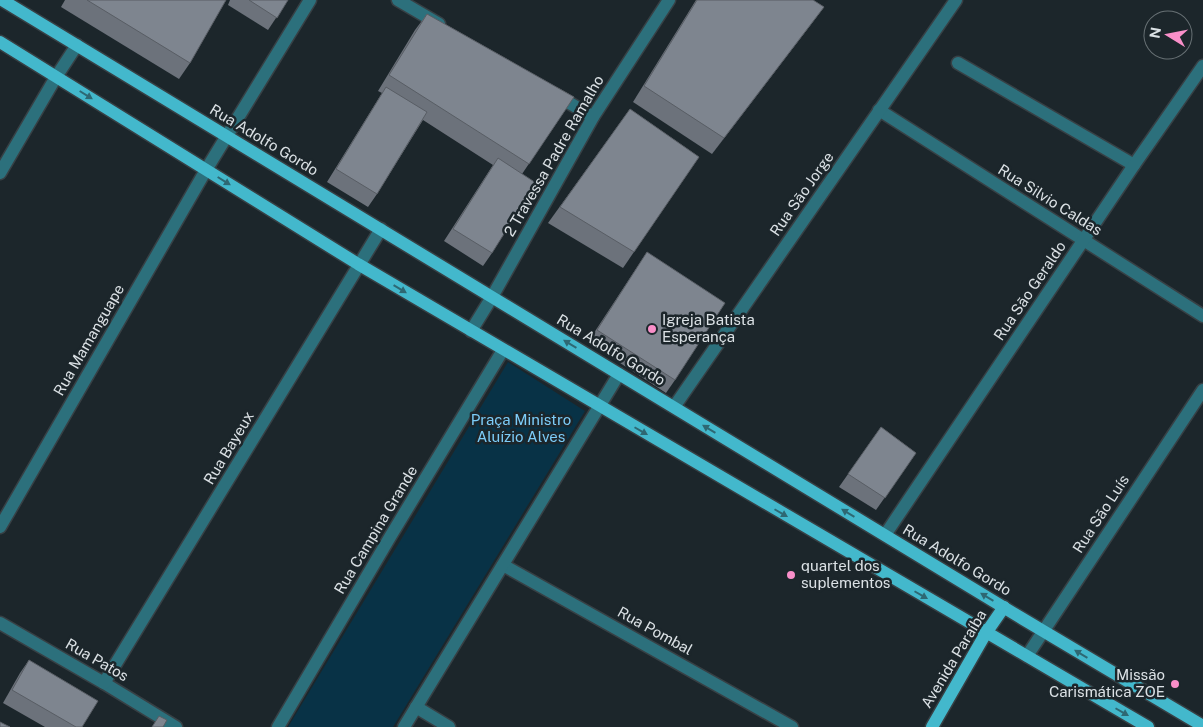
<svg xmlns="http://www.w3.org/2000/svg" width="1203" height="727" viewBox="0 0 1203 727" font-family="'Public Sans',sans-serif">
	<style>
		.green { fill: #083246 }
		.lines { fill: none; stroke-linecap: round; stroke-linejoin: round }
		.minor-casing { stroke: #374045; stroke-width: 15 }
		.major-casing { stroke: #374045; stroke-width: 15 }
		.minor { stroke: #2c707c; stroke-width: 12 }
		.major { stroke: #43b8cc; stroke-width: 12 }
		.wall { fill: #6c727b }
		.shaded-wall { fill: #585d64 }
		.building { fill: #7e858f; stroke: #585d64 }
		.oneway { fill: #2e6873 }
		.poi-dot { fill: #f98fc9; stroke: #1c262b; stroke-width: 2 }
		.labels { text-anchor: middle; stroke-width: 5; stroke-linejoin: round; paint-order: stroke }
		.street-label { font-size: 15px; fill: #dbe1e5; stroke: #1c262b }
		.poi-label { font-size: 15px; fill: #dbe1e5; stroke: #1c262b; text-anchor: start }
		.park-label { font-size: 15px; fill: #7cccf8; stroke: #1c262b }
	</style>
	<rect width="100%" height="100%" fill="#1c262b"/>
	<path class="green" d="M508,362L585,411L393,727H288Z"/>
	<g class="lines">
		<g class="minor-casing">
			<g id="minor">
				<path d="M398,0L439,24"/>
				<path d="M958,63L1134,165"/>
				<path d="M556,95L593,117"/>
				<path d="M879,110L1203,316"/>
				<path d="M0,173L56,77L77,45"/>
				<path d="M471,331L492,297L593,117L669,0"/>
				<path d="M674,407L956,0"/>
				<path d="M0,527L206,170L310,0"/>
				<path d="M885,535L1134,165L1203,66"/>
				<path d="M503,565L792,727"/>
				<path d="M0,623L104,683L176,727"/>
				<path d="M1027,656L1203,390"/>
				<path d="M104,683L381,229"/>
				<path d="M416,707L449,727"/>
				<path d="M278,727L390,537L503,350"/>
				<path d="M404,727L619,374"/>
			</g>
		</g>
		<g class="major-casing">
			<g id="major">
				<path d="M2,0L1023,619L1203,726"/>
				<path d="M0,42L358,264L1148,727"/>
				<path d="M932,727L986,633L1004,607"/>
			</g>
		</g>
		<use href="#minor" class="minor"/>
		<use href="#major" class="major"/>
	</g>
	<g class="wall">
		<path d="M65,0H226L190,63L179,79L61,7Z"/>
		<path d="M230,0H288L268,30L228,5Z"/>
		<path d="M696,0H813L824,7L812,23L712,154L633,102Z"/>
		<path d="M427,14L574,97L522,174L492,253L483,266L444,241L493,165L423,120L377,194L368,207L327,182L382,93L378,91L415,30Z"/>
		<path d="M630,109L699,157L623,268L548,223Z"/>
		<path d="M647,252L675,380L666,393L588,342Z"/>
		<path d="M881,427L916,453L876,510L839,487Z"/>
		<path d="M29,660L82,727H45L3,703L20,673Z"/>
	</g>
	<path class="shaded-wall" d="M824,7L812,23L712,154L724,138Z"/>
	<g class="building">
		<path d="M87,0H226L190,63Z"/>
		<path d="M249,0H288L277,18Z"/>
		<path d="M697,0H813L824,7L724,138L644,86Z"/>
		<path d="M427,14L574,97L529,164L389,75Z"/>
		<path d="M386,87L427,112L377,194L336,169Z"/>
		<path d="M630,109L699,157L634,252L560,207Z"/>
		<path d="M498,158L536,183L492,253L453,229Z"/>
		<path d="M647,252L725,303L675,380L597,330Z"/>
		<path d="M881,427L916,453L885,498L848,474Z"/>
		<path d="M29,660L98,701L82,727H76L12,690Z"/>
		<path d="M159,716L167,720L163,727H152Z"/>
		<path d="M0,722L10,727H0Z"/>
	</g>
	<defs><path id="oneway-solid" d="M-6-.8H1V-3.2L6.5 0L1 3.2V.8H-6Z" transform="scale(1.25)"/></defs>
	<g class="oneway">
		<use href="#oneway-solid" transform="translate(86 95) rotate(32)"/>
		<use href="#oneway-solid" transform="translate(224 181) rotate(32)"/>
		<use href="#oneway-solid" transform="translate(400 289) rotate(31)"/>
		<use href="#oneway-solid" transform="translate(570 344) rotate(-149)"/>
		<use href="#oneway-solid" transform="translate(709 429) rotate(-149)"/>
		<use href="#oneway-solid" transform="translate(641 431) rotate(30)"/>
		<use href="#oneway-solid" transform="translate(781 513) rotate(30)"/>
		<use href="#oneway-solid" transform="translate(848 513) rotate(-149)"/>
		<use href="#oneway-solid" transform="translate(921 595) rotate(30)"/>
		<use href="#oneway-solid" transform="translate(987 597) rotate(-149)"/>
		<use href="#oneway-solid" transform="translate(1081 654) rotate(-149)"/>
		<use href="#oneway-solid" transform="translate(1122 712) rotate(30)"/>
	</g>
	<g class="poi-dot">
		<circle cx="652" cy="329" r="5"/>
		<circle cx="791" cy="575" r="5"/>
		<circle cx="1175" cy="684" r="5"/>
	</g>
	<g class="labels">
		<g class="street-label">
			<text transform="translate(264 140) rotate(31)" y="5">Rua Adolfo Gordo</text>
			<text transform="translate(554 156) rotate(-60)" y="5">2 Travessa Padre Ramalho</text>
			<text transform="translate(802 194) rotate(-55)" y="5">Rua São Jorge</text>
			<text transform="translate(1050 200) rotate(32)" y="5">Rua Silvio Caldas</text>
			<text transform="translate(1030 291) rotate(-56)" y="5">Rua São Geraldo</text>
			<text transform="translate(89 340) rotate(-60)" y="5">Rua Mamanguape</text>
			<text transform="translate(611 350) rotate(31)" y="5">Rua Adolfo Gordo</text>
			<text transform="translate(229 448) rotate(-59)" y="5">Rua Bayeux</text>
			<text transform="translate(1101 514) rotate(-57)" y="5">Rua São Luís</text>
			<text transform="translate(376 530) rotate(-59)" y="5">Rua Campina Grande</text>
			<text transform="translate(957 560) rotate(31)" y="5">Rua Adolfo Gordo</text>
			<text transform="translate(655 631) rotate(29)" y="5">Rua Pombal</text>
			<text transform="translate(954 659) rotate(-59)" y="5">Avenida Paraíba</text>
			<text transform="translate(97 660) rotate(30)" y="5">Rua Patos</text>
		</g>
		<g class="poi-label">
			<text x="662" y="325">Igreja Batista<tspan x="662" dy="17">Esperança</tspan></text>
			<text x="801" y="571">quartel dos<tspan x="801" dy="17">suplementos</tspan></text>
			<text x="1165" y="680" text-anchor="end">Missão<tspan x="1165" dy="17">Carismática ZOE</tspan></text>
		</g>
		<g class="park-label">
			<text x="521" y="425">Praça Ministro<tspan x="521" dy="17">Aluízio Alves</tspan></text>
		</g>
	</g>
	<g transform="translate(1168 35) rotate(280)"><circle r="24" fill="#1c262b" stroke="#687175"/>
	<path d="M0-4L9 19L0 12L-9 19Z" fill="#f98fc9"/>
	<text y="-8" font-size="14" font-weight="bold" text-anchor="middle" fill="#dbe1e5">N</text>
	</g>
</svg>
